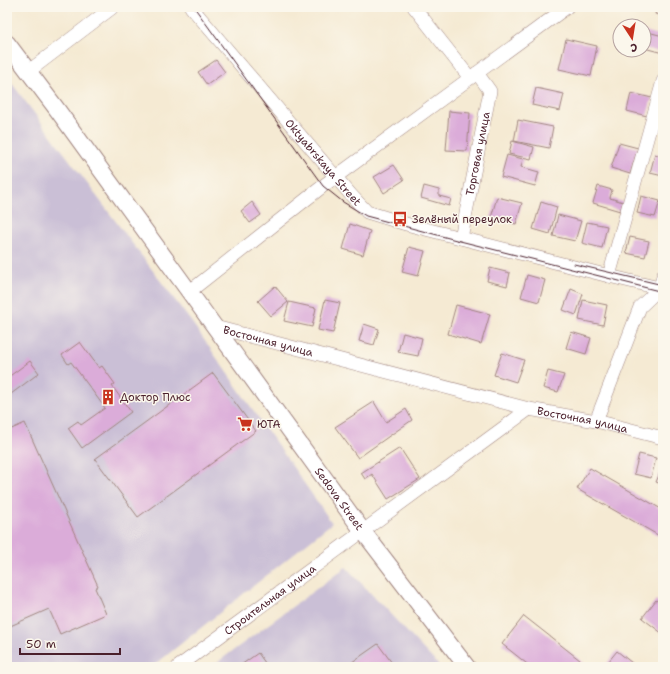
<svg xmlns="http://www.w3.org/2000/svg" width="670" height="674" viewBox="0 0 670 674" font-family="'Shantell Sans',sans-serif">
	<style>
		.industrial { fill: #cabfd6 }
		.building { fill: #dbacd9 }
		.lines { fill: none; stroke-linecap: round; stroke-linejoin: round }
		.minor-casing { stroke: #a0847f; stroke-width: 14 }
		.major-casing { stroke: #a0847f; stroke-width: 18 }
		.minor { stroke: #fff; stroke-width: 13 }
		.major { stroke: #fff; stroke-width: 16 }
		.tram { stroke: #4a1f2b; stroke-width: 1 }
		.labels { text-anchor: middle; stroke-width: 3; stroke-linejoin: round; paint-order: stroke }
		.street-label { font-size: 11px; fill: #4a1f2b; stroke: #fbf7ec }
		.poi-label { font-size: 11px; fill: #4a1f2b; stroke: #fbf7ec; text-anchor: start }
	</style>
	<rect width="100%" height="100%" fill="#fbf7ec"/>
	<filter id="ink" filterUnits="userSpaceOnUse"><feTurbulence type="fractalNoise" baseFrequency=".025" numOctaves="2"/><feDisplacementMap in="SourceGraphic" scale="8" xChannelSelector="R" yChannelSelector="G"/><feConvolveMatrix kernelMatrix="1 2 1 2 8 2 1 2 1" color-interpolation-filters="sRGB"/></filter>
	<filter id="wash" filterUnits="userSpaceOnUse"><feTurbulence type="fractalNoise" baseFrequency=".012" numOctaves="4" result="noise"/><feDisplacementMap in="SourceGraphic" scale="16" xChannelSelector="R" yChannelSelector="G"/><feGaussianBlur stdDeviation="0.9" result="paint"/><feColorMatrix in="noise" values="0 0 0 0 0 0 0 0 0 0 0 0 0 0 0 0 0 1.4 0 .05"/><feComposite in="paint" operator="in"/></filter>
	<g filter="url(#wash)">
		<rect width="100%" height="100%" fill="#f5ead3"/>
		<g class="industrial">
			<path d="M7,77L193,324L332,523L152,667H7Z"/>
			<path d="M346,567L440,667H211Z"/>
		</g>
		<g id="blocks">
			<g class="building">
				<path d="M657,7H663V16L655,14Z"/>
				<path d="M644,31L663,36V53L644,48Z"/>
				<path d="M566,39L597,46L591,76L559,69Z"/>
				<path d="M216,60L225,72L207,85L198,72Z"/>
				<path d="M536,88L564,94L560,111L532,105Z"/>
				<path d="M631,93L652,98L647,116L627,111Z"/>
				<path d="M449,111L470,113L467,151L446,150Z"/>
				<path d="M518,120L553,127L549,148L514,141Z"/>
				<path d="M512,141L534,147L531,159L509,154Z"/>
				<path d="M619,143L638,148L630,174L611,168Z"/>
				<path d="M655,154L663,157V176L650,173Z"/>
				<path d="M507,155L523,159L521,167L539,172L535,186L501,177Z"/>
				<path d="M394,165L404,180L384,193L374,177Z"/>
				<path d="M424,186L439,190V196L451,199L449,206L421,198Z"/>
				<path d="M598,186L612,190L610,198L623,202L620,211L593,203Z"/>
				<path d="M641,196L660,201L655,217L637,213Z"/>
				<path d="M497,197L522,203L516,224L491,218Z"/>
				<path d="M252,202L261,215L250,223L241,211Z"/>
				<path d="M541,202L557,207L550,234L533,229Z"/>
				<path d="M558,215L581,221L575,241L553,236Z"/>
				<path d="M587,222L607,226L602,248L582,243Z"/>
				<path d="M350,224L370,231L363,255L343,249Z"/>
				<path d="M630,237L649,241L645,257L626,253Z"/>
				<path d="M409,247L425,251L418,276L402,272Z"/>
				<path d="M490,268L510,273L507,286L487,281Z"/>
				<path d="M527,275L545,280L539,302L521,297Z"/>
				<path d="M275,286L288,302L271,316L258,301Z"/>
				<path d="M571,289L583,294L576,315L563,310Z"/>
				<path d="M325,300L340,303L333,333L318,330Z"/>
				<path d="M583,300L607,305L603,325L579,320Z"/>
				<path d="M289,302L316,308L312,327L284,321Z"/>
				<path d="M456,305L490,314L481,344L448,334Z"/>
				<path d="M364,324L379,329L374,345L359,341Z"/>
				<path d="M571,332L591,338L586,354L566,348Z"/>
				<path d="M403,333L422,338L418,356L398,352Z"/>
				<path d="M80,342L99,368L102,366L115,384L112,386L131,412L82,448L68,428L78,421L81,425L105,408L71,362L68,364L62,355Z"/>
				<path d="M502,353L524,360L516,382L494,375Z"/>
				<path d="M30,361L39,373L11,394L7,389V378Z"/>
				<path d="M548,371L564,375L558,392L543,388Z"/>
				<path d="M213,373L256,431L138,517L95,459Z"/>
				<path d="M374,402L386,422L406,409L412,420L358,458L335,427Z"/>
				<path d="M25,423L98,586L95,588L106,614L60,634L49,609L8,627L7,624V431Z"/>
				<path d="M400,448L420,479L388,499L372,474L365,479L361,473Z"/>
				<path d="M639,454L656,458L651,478L634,474Z"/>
				<path d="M663,466V485L656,482Z"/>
				<path d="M590,468L663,510V538L577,489Z"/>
				<path d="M656,600L663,605V634L642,618Z"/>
				<path d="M524,616L585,664L583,667H531L502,644Z"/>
				<path d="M378,644L395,667H345Z"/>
				<path d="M617,651L637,667H604Z"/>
				<path d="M258,653L268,667H242L241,665Z"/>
			</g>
		</g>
	</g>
	<g filter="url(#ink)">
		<use href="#blocks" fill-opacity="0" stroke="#a0847f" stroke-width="1"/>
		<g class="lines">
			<g class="minor-casing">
				<g id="minor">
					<path id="s1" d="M191,7L351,195L367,212L406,224L609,276L663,289"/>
					<path d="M414,7L470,78"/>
					<path d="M29,71L113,7"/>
					<path id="s2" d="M461,238L490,91L477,73"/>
					<path d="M609,276L663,81"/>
					<path d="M189,292L323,186L567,7"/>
					<path id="s3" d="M215,327L529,409L596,421L663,438"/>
					<path d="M596,421L640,307L660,288L663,276"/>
					<path id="s4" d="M178,667L529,409"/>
				</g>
			</g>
			<g class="major-casing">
				<g id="major">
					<path id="s5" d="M7,43L56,108L362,530L467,667"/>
				</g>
			</g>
			<use href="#minor" class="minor"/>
			<use href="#major" class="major"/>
			<g class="tram">
				<path d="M194,7L323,186L343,202L366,216L460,241L663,292"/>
				<path d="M574,264L663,285"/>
			</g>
		</g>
	</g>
	<defs>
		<g id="bus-bare" transform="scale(1.2)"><path d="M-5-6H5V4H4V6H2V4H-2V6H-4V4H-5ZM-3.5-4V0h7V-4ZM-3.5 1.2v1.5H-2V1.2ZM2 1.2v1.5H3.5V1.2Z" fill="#c8321e" stroke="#fbf7ec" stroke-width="2.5" paint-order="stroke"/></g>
		<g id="building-bare" transform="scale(1.2)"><path d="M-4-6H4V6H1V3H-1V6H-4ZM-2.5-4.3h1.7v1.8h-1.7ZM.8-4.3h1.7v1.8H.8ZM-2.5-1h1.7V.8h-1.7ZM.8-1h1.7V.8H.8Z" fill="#c8321e" stroke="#fbf7ec" stroke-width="2.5" paint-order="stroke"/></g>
		<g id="supermarket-bare" transform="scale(1.2)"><path d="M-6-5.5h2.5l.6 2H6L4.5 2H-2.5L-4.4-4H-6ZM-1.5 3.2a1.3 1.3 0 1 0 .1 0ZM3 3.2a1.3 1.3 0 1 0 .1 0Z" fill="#c8321e" stroke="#fbf7ec" stroke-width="2.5" paint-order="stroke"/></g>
	</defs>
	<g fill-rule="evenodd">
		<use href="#bus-bare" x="400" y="219"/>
		<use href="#building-bare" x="108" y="397"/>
		<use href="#supermarket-bare" x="245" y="424"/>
	</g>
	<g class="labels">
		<g class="street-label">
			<text dy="4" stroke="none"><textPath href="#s2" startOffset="86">Торговая улица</textPath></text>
			<text dy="4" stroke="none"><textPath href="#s1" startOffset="204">Oktyabrskaya Street</textPath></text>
			<text dy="4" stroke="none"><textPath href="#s3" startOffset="55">Восточная улица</textPath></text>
			<text dy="4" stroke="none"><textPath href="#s3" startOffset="379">Восточная улица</textPath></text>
			<text dy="4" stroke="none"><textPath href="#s5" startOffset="564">Sedova Street</textPath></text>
			<text dy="4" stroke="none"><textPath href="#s4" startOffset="114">Строительная улица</textPath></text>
		</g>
		<g class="poi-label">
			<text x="412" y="223">Зелёный переулок</text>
			<text x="120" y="401">Доктор Плюс</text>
			<text x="257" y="428">ЮТА</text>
		</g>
	</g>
	<rect width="670" height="674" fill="none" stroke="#fbf7ec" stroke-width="24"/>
	<g transform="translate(632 38) rotate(168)"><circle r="19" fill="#fbf7ec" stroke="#b4a19f"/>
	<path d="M0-3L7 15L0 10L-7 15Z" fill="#c8321e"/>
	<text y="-6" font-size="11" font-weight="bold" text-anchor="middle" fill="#4a1f2b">С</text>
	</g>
	<path d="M20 648v6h100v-6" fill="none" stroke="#4a1f2b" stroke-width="2"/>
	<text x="26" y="648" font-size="12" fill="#4a1f2b" stroke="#fbf7ec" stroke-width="3" paint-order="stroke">50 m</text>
</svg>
